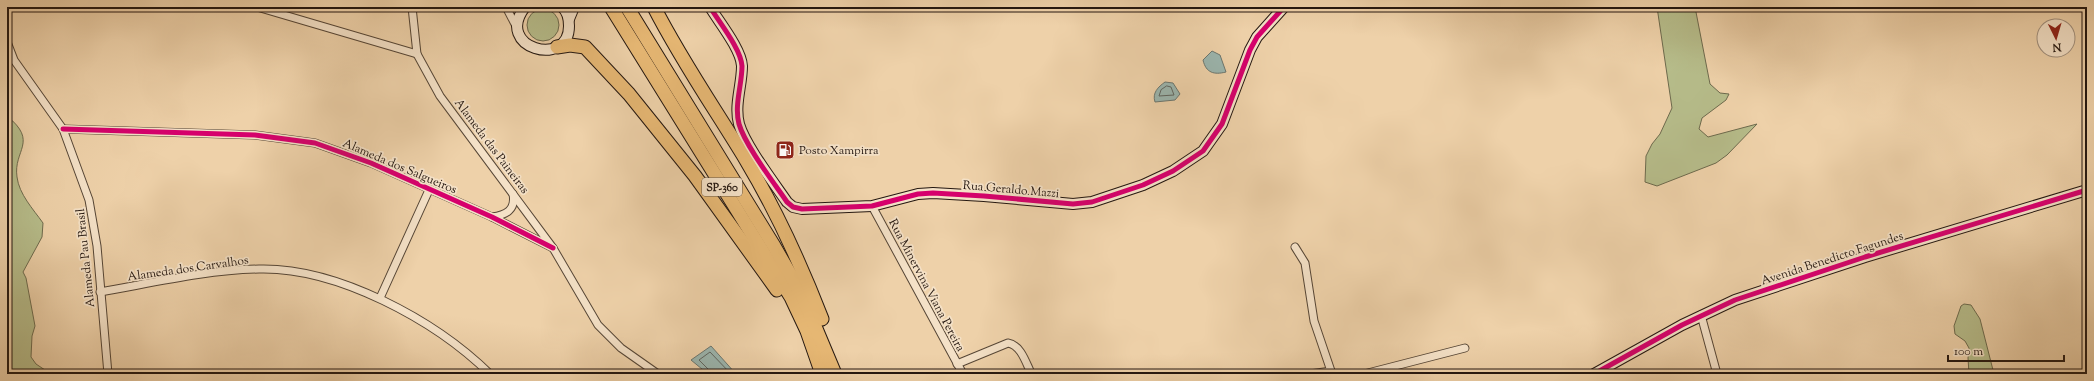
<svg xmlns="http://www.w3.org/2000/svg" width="2094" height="381" viewBox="0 0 2094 381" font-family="'Sorts Mill Goudy',serif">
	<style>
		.green { fill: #b6bc8a; stroke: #6d6a4d }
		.water { fill: #9bb6af; stroke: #6b766f }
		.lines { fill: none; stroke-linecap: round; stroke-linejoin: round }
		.shore { stroke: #606660; stroke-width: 1 }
		.street-casing { stroke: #564636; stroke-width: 9 }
		.secondary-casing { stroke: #241710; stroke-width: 12 }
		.highway-casing { stroke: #241710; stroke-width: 15 }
		.street { stroke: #f4e1c7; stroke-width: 7 }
		.secondary { stroke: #f4e1c7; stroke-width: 10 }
		.highway { stroke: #e7b874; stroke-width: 13 }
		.cycleway-casing { stroke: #f4e1c7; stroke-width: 8 }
		.cycleway { stroke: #d6006c; stroke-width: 5 }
		.labels { text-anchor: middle; stroke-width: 3.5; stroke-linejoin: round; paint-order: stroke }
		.shield { fill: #f4e1c7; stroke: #625447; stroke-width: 1 }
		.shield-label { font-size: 11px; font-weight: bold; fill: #241710 }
		.street-label { font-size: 12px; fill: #241710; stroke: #f4e1c7 }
		.poi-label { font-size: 12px; fill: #241710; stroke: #f4e1c7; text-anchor: start }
	</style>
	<rect width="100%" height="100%" fill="#eed1a9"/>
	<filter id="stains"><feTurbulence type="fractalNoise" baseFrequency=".005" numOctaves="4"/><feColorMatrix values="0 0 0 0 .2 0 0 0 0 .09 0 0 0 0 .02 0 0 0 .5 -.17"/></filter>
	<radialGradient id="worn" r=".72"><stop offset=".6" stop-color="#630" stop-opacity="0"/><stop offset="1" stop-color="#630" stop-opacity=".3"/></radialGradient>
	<g class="green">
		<path d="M1657,7H1695L1710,84L1720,93L1729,94L1726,100L1702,118L1699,129L1708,137L1757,124L1727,155L1716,163L1657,186L1645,182L1646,156L1652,144L1660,134L1672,108Z"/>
		<circle cx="543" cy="25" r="16"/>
		<path d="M7,116C39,142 13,150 17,177C19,194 33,209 43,223L42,237L23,272L26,278L35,326L32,336L31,357L36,364L51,374H7Z"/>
		<path d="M1964,304L1971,305L1980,319L1994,374H1969L1968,358L1969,348L1965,341L1955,334L1954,326L1961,306Z"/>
	</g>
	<g class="water">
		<path d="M1212,51L1220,55L1226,72C1214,75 1206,73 1203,60Z"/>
		<path d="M1165,82L1173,83L1180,94L1175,100L1155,102C1152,93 1158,87 1165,82Z"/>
		<path d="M711,346L736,374H708L691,360Z"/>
	</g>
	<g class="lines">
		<g class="shore">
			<path d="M1167,86L1171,87L1174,95L1159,96L1161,90Z"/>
			<path d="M710,374L709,370L699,360L710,352L731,374"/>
		</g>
		<g class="street-casing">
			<g id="street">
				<path d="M257,7L417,54"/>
				<path d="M412,7L417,54L440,96L553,248L598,325L621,348L658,374"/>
				<path d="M506,7L517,28"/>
				<path d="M7,42L14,60L63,129L89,200L97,246L108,374"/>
				<path d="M63,129L255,135L315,143L371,163L492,217L553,248"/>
				<path d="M872,206L963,374"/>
				<path d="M492,217C506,215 516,210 513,194"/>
				<path d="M1295,247L1305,263L1314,321L1332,374"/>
				<path d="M100,292C152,283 206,270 259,269C337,267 435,320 490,374"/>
				<path d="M380,298L429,190"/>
				<path d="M1701,315L1717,374"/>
				<path d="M957,364L1008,343C1021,345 1026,363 1031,373"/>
				<path d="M1310,374L1331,371"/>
				<path d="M1364,374L1465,348"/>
			</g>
		</g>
		<g class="secondary-casing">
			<g id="secondary">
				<path d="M525,7C493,48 569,69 569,26C569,19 568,12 562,7"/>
				<path d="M710,7C719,22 741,49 742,66C742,85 734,105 739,124C745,145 774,183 787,202L793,207L802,209L872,206L918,194L933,193L984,196L1073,204L1092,202L1143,185L1173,171L1203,151L1222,124L1250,50L1257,37L1284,7"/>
				<path d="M569,19L574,7"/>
				<path d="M1594,374L1682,325L1735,300L1865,257L2087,190"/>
			</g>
		</g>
		<g class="highway-casing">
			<g id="highway">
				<path d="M611,7L791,297L807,331L822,374"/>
				<path d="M627,7L774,246L801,293L835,374"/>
				<path d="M654,7C681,60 715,109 746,160C776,210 801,265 822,319"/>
				<path d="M557,47L570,45L585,47L629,94L695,176L777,290"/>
			</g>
		</g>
		<use href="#street" class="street"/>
		<use href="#secondary" class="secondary"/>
		<use href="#highway" class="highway"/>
		<g class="cycleway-casing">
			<g id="cycleway">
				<path d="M710,7C719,22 741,49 742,66C742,85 734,105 739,124C745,145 774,183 787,202L793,207L802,209L872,206L918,194L933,193L984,196L1073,204L1092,202L1143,185L1173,171L1203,151L1222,124L1250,50L1257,37L1284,7"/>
				<path d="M63,129L255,135L315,143L371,163L492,217L553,248"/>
				<path d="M1594,374L1682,325L1735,300L1865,257L2087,190"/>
			</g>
		</g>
		<use href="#cycleway" class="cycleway"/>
	</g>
	<defs>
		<g id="fuel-square" transform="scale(1)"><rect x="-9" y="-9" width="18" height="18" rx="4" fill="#8f2418" stroke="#f4e1c7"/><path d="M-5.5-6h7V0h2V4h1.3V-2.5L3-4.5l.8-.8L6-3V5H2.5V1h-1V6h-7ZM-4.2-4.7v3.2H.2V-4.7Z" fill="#fff"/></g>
	</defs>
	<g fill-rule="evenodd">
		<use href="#fuel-square" x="785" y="150"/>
	</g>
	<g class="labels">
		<rect class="shield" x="702" y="178" width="40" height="18" rx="3"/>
		<g class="shield-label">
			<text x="722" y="191">SP-360</text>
		</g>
		<g class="street-label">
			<text transform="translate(492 146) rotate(53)" y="4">Alameda das Paineiras</text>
			<text transform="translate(400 166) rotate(23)" y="4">Alameda dos Salgueiros</text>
			<text transform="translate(1011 189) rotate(5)" y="4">Rua Geraldo Mazzi</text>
			<text transform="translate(85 258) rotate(-96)" y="4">Alameda Pau Brasil</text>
			<text transform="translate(1832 258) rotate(-18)" y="4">Avenida Benedicto Fagundes</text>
			<text transform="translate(188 268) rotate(-8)" y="4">Alameda dos Carvalhos</text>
			<text transform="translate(927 285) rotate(62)" y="4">Rua Minervina Viana Pereira</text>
		</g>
		<g class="poi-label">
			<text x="799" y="154">Posto Xampirra</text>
		</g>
	</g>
	<rect width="2094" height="381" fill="none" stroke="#eed1a9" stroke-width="24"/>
	<rect x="8" y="8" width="2078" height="365" fill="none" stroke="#241710" stroke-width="2"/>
	<rect x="12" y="12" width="2070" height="357" fill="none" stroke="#241710"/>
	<g transform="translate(2056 38) rotate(175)"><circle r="19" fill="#f4e1c7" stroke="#a1907e"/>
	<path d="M0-3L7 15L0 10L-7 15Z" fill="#8f2418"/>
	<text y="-6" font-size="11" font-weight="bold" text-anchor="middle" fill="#241710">N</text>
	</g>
	<path d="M1948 355v6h116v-6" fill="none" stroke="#241710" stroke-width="2"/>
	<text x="1954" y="355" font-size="12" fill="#241710" stroke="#f4e1c7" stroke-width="3" paint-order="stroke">100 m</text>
	<rect width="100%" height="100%" filter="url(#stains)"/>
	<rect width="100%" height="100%" fill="url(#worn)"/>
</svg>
